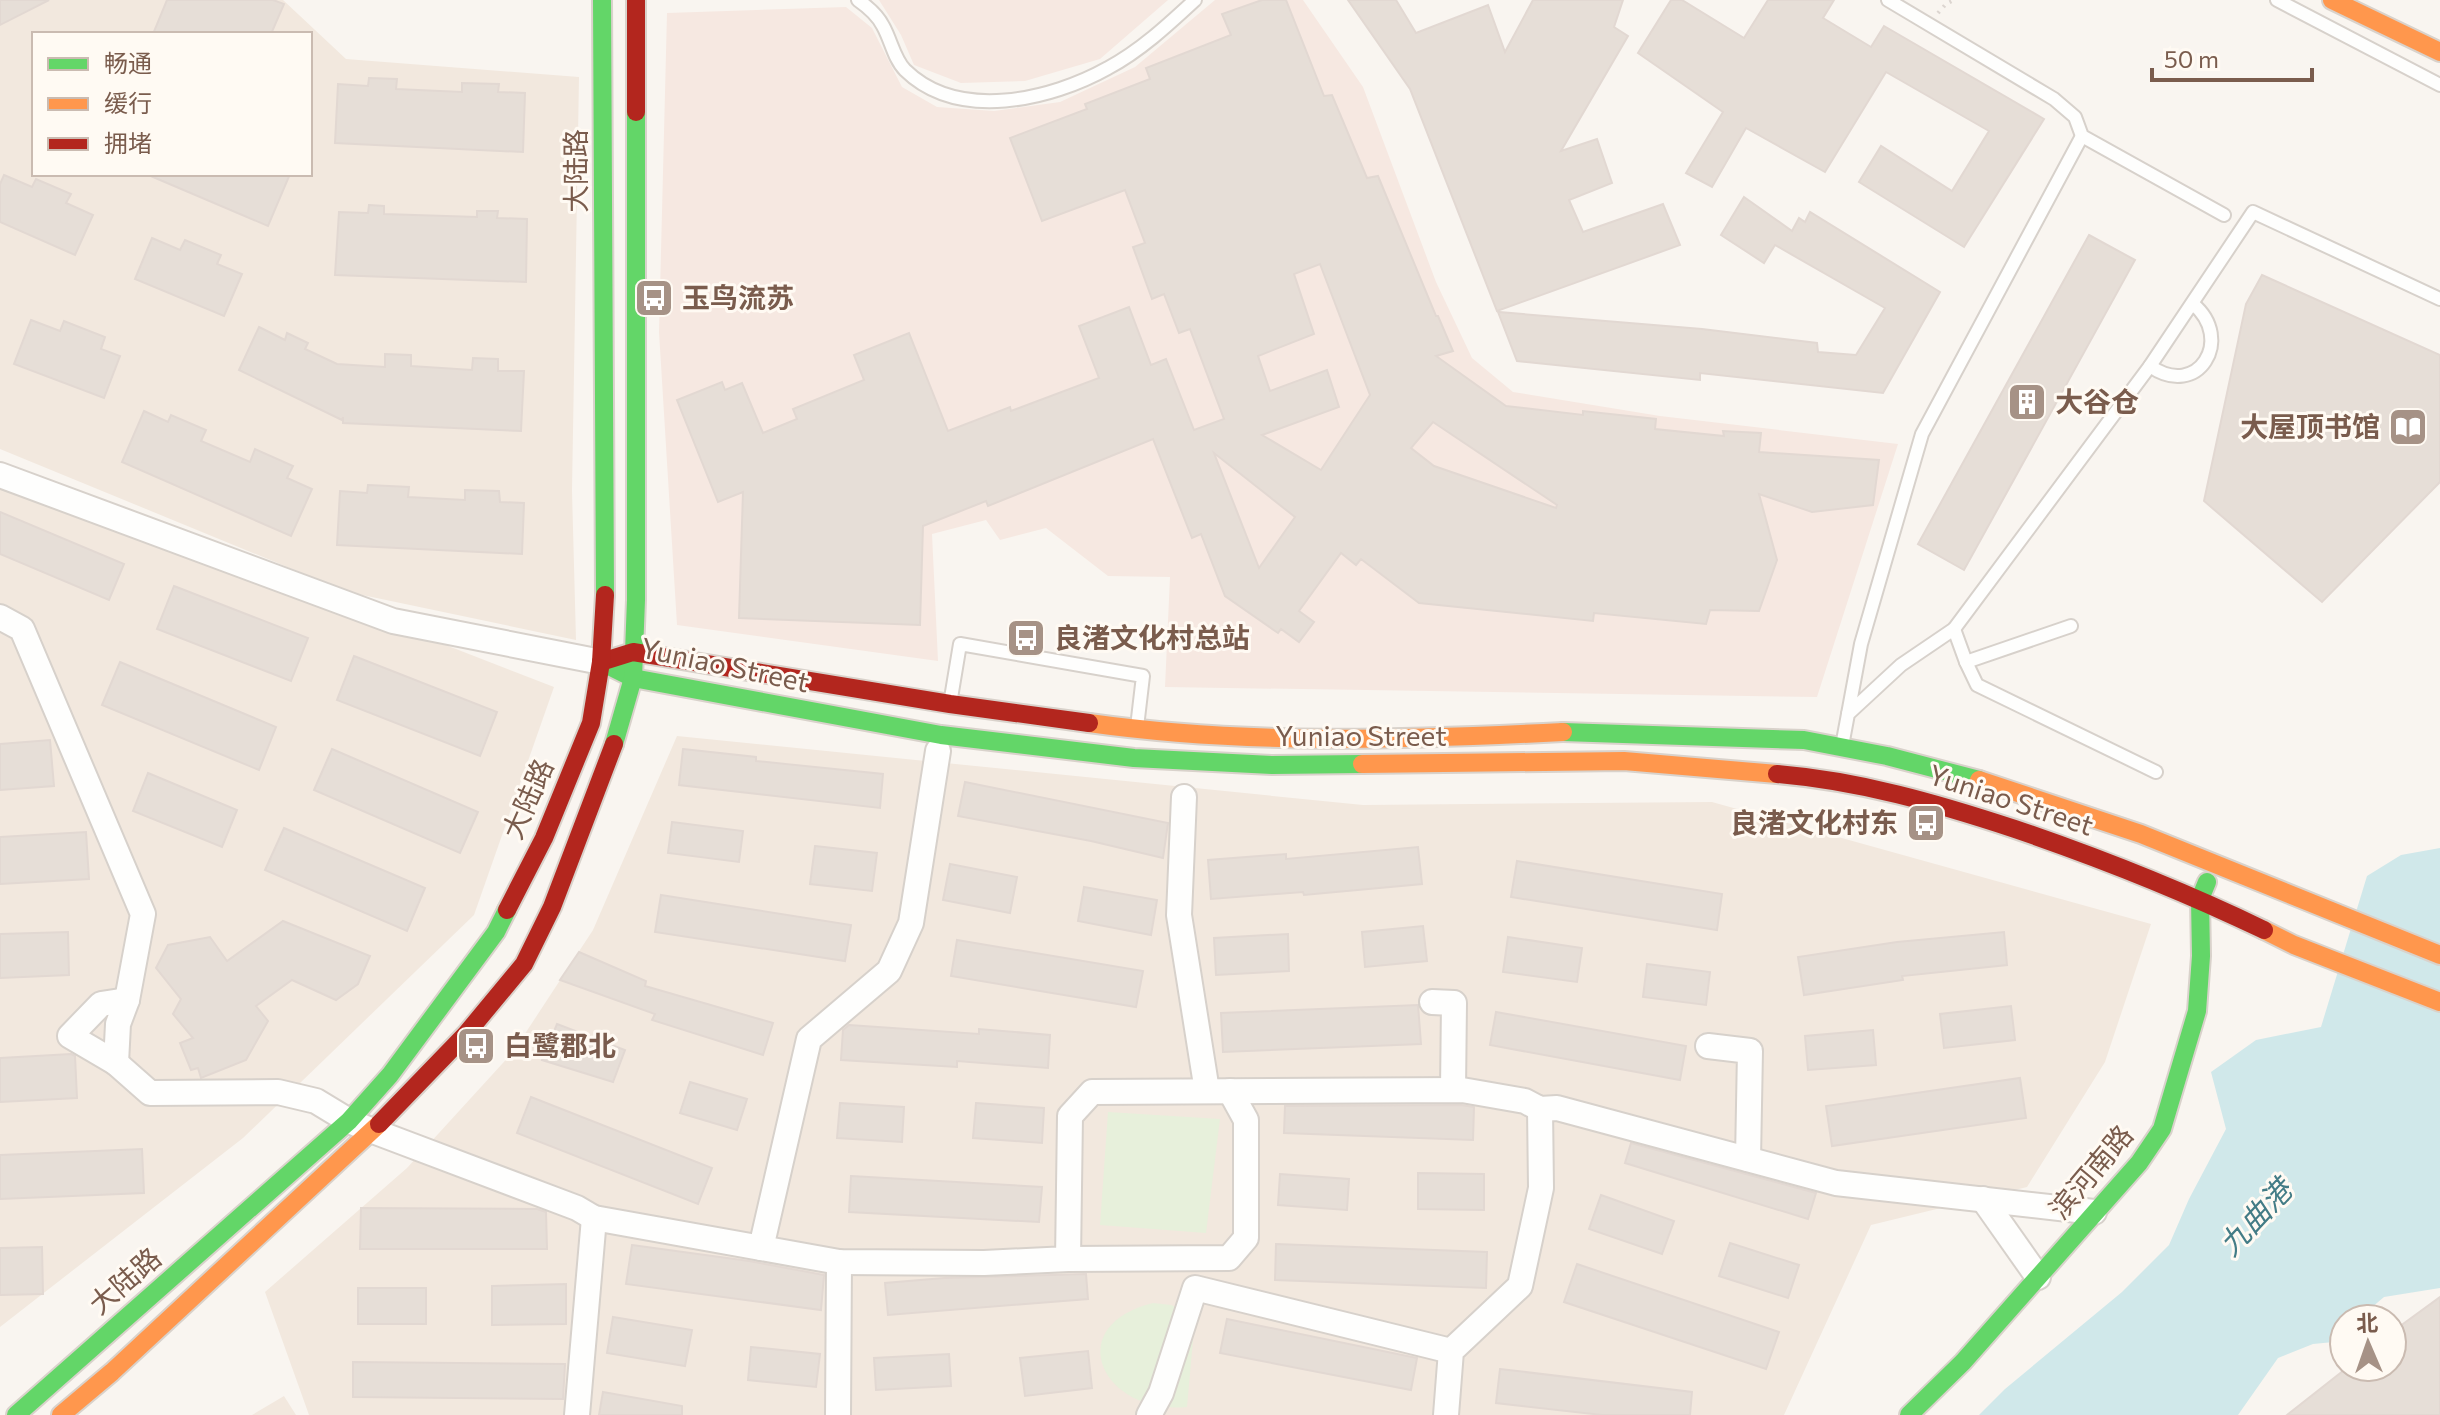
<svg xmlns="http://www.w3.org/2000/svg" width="2440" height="1415" viewBox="0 0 2440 1415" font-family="Commissioner,'Noto Sans SC',sans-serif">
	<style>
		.residential { fill: #f2e8de; fill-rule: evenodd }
		.commercial { fill: #f6e8e1 }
		.green { fill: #e7f0db }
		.water { fill: #d0e8ea }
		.building { fill: #e6ded7; stroke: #e2d8d2; stroke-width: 2; fill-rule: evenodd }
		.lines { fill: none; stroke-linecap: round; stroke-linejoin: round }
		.lane-casing { stroke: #d7d1cb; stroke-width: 16 }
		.street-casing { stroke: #d7d1cb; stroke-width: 28 }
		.fast-casing { stroke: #d9d2cb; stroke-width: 22 }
		.slow-casing { stroke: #d9d2cb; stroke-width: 22 }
		.jam-casing { stroke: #d9d2cb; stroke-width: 22 }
		.path { stroke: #dcd5d0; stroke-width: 4; stroke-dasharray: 2 6; stroke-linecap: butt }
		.lane { stroke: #fefefd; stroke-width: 12 }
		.street { stroke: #fefefd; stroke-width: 24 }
		.fast { stroke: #63d668; stroke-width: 18 }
		.slow { stroke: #ff974d; stroke-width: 18 }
		.jam { stroke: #b3261e; stroke-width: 18 }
		.labels { text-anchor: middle; stroke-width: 6; stroke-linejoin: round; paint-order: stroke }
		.street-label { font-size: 28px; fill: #7a5c4d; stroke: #fffaf3 }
		.poi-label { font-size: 28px; font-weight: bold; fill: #7a5c4d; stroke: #fffaf3; text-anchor: start }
		.water-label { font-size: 30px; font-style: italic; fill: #437c86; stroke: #fffaf3 }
	</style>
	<rect width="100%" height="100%" fill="#f9f5f0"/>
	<g class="residential">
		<path d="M0,0H283L346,59L579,77L572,491L576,640L348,592L0,449ZM34,34H310V174H34Z"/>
		<path d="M0,472L554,687L474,915L243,1138L0,1327Z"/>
		<path d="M677,736L1363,805L1712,802L2151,924L2105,1062L2027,1187L1871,1225L1784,1415H309L265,1292L407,1168L513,1052L593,930Z"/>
		<path d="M284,1396L296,1415H252Z"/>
	</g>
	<g class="commercial">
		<path d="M879,0H1168L1100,59L1025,81L961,83L914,65L901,35Z"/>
		<path d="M1215,0H1303L1363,87L1436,282L1472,358L1513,392L1660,416L1898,444L1817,697L1165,687L1170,577L1108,576L1046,528L1000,540L986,520L932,534L938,661L677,625L659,332L667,13L846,7L872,28L902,87L937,107L994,111L1060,102L1135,67Z"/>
	</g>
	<g class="green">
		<path d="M1108,1112L1220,1119L1206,1233L1100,1225Z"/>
		<path d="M1153,1303L1171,1305L1188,1312L1193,1340L1187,1407C1102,1415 1060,1326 1153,1303Z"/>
	</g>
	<path class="water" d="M2440,848V1288L2384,1297L2358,1319H2344V1341L2313,1344L2278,1358L2238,1415H1979L2005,1389L2122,1292L2169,1245L2189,1199L2226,1129L2211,1072L2256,1040L2321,1027L2367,876L2401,855Z"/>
	<g class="building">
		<path d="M0,0H49L0,25Z"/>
		<path d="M167,0H273L284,4L271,34H153Z"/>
		<path d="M1262,0H1286L1324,96L1332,95L1367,178L1378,176L1436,316H1438L1453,351L1436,356L1506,406L1583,415V411L1656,419L1655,429L1724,436L1723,431L1761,433L1759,452L1879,460L1873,505L1812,512L1759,494L1777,560L1759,611L1710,610L1706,624L1594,613L1593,621L1419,603L1361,559L1356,565L1341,553L1299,611L1314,622L1299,642L1281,629L1278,633L1225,596L1201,534L1192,538L1153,439L988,506L986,501L923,526L920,625L739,618L743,492L718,502L677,400L722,382L725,390L742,383L763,433L797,419L793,409L864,380L854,355L909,333L948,431L1010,407L1011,411L1099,378L1079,326L1129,307L1151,365L1166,359L1194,430L1224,419L1190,329L1179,333L1164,294L1152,299L1133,247L1145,243L1125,190L1042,221L1010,138L1087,109L1085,104L1150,79L1146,68L1231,35L1222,14ZM1320,264L1370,395L1321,470L1262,435L1339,407L1327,370L1270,391L1258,356L1314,334L1294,274ZM1433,422L1557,505L1556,508L1434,466L1411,448ZM1214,453L1295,517L1259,568Z"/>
		<path d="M1348,0H1396L1416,33L1488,5L1505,52L1533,0H1623L1614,27L1628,36L1561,151L1597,139L1612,183L1569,200L1583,232L1663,204L1680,245L1497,311L1410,89Z"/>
		<path d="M1671,0H1682L1744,38L1768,0H1834L1823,18L1871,47L1884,26L2044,119L1964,247L1859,182L1881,146L1952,191L1989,131L1886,72L1825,172L1746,128L1712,187L1686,173L1723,112L1638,53Z"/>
		<path d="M369,78L397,79L396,89L462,92V83L499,84L498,92L525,93L523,152L335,143L338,84L368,86Z"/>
		<path d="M146,174H290L268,226Z"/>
		<path d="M4,175L32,187L36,179L71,194L66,203L93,215L75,255L0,222V184Z"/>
		<path d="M1744,197L1792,231L1799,218L1805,222L1810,212L1940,292L1883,393L1700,373V380L1517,361L1498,312L1702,329L1817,343L1818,352L1856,355L1885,308L1775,245L1764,263L1721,235Z"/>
		<path d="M369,205L384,206V214L477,217V211H498L497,218L527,219L526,282L335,275L339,212L368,213Z"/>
		<path d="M2089,235L2135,260L1964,570L1918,544Z"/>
		<path d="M152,238L180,250L185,240L221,255L217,264L242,274L224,316L135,279Z"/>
		<path d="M2262,275L2440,355V482L2322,602L2204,501L2246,304Z"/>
		<path d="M31,320L60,331L64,321L105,337L101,349L120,356L104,398L14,364Z"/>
		<path d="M259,327L285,340L287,333L308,343L305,349L337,364L385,367V354L411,355V366L472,370L473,358L498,359V371H524L521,431L343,423V417L342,420L239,370Z"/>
		<path d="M144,411L168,422L171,415L206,430L201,441L250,462L255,449L293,466L287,478L312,489L291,536L122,462Z"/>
		<path d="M368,485L409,487L408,497L465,500V490L499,491L500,502L524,503L522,554L337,545L340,491L367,493Z"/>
		<path d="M0,512L124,564L109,600L0,554Z"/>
		<path d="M174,586L308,638L291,681L157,629Z"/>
		<path d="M354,656L497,712L480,756L337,700Z"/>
		<path d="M120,662L276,727L259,770L102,705Z"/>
		<path d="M50,740L54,786L0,790V744Z"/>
		<path d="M332,749L478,812L460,853L314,790Z"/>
		<path d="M683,749L756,757V761L883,774L880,808L679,785Z"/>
		<path d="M148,773L237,810L222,847L133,811Z"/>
		<path d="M965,782L1168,823L1163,858L1091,841L958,816Z"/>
		<path d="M672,822L743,831L739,862L668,853Z"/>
		<path d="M284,828L425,888L407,931L265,870Z"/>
		<path d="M86,832L89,879L0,884V837Z"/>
		<path d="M815,846L877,853L872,891L810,884Z"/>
		<path d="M1418,847L1422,884L1304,895L1303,892L1211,899L1208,860L1286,854V859Z"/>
		<path d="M1517,861L1722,894L1717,930L1511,897Z"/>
		<path d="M950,864L1017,877L1010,913L943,900Z"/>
		<path d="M1084,887L1157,900L1151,935L1078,921Z"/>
		<path d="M661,895L851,925L845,961L655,932Z"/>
		<path d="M283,921L370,956L358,984L336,1000L292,980L256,1006L268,1021L246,1060L201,1078L198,1068L191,1070L180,1043L193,1038L173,1014L181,999L156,968L168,945L210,937L227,961Z"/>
		<path d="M1423,926L1427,961L1365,967L1362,932Z"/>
		<path d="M68,932L69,975L0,978V934Z"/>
		<path d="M2004,932L2007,965L1902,976L1903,980L1804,995L1798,957L1897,942Z"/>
		<path d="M1288,934L1289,971L1216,975L1214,938Z"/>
		<path d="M1508,937L1582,948L1577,982L1503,972Z"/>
		<path d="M957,940L1143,971L1136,1007L951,976Z"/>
		<path d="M579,952L646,981L645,986L773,1023L763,1055L652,1020L655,1014L560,980Z"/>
		<path d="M1647,964L1710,972L1706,1005L1643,997Z"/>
		<path d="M1418,1005L1421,1044L1223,1052L1221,1013Z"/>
		<path d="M2011,1006L2015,1040L1944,1048L1940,1014Z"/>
		<path d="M1496,1012L1686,1046L1680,1080L1490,1045Z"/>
		<path d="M557,1024L625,1050L613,1082L542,1060Z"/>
		<path d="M849,1025L979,1034V1029L1050,1035L1048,1068L957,1061V1067L841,1060L843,1030Z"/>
		<path d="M1873,1030L1876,1065L1808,1070L1805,1036Z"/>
		<path d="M71,1054L75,1056L77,1098L0,1102V1058Z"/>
		<path d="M2020,1078L2026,1118L1832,1146L1826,1106Z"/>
		<path d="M690,1082L747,1099L737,1130L680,1113Z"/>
		<path d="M531,1097L712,1168L698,1204L517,1133Z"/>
		<path d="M840,1103L904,1107L902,1142L837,1138Z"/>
		<path d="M976,1103L1044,1108L1042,1143L973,1138Z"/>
		<path d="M1461,1105L1474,1107L1473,1140L1284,1133L1285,1106Z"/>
		<path d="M1631,1143L1816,1193L1808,1219L1625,1163Z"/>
		<path d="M142,1149L144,1193L0,1199V1155Z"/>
		<path d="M1418,1173L1484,1174V1210L1418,1209Z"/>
		<path d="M1280,1174L1349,1179L1347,1210L1278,1205Z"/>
		<path d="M851,1176L1042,1187L1039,1222L849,1212Z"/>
		<path d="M1601,1195L1674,1221L1662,1254L1589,1229Z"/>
		<path d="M361,1208L537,1209L546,1212L547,1249H360Z"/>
		<path d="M1730,1243L1799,1265L1788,1298L1719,1276Z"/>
		<path d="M1276,1244L1487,1252L1486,1288L1275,1280Z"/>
		<path d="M632,1245L749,1261L824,1275L821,1310L626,1284Z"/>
		<path d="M42,1247L43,1294L0,1295V1248Z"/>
		<path d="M1577,1264L1779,1332L1766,1369L1564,1302Z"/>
		<path d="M1086,1274L1088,1299L888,1315L885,1283L944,1278Z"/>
		<path d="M566,1284V1324L492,1325V1286Z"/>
		<rect x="358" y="1288" width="68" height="36"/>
		<path d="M2440,1297V1415H2287L2348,1367H2392V1332Z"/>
		<path d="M613,1317L692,1330L685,1366L607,1353Z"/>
		<path d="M1227,1319L1417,1358L1411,1390L1220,1353Z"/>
		<path d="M751,1347L820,1354L816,1387L748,1380Z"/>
		<path d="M1088,1351L1092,1388L1025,1396L1020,1358Z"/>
		<path d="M949,1354L951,1386L876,1390L874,1358Z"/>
		<path d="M353,1362L565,1364L563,1399L353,1397Z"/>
		<path d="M1500,1369L1692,1392L1690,1415H1602L1496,1403Z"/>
		<path d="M603,1392L682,1406V1415H599Z"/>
	</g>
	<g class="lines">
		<g class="lane-casing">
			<g id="lane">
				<path d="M858,0C868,7 878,16 883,26C891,40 894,59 905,70C958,122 1051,100 1108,68C1140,51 1168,25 1195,0"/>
				<path d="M1888,0L2054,99L2075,117L2082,136L2224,215"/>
				<path d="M2277,0L2440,85"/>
				<path d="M2150,366C2198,400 2235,339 2193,304"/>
				<path d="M1954,629L1966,662L1977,685L2156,772"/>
				<path d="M1966,662L2071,626"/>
				<path d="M950,704L960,644L1143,676L1137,727"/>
				<path d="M1848,714L1861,644L1922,434L2082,136"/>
				<path d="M1842,746L1848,714L1901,665L1954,629L2150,366L2253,212L2440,299"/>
			</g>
		</g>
		<g class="street-casing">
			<g id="street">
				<path d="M0,475L393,621L601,662"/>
				<path d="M0,617L22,629L143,914L127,1000L118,1024L116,1063"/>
				<path d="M1184,797L1179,915L1207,1091"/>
				<path d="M127,1000L101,1004L70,1036L116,1063L150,1093L278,1092L316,1101L349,1121L373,1131L577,1208L594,1218L839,1262L984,1263L1068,1259L1070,1116L1092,1092L1462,1090L1525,1101L1540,1109L1557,1108L1836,1183L2094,1212"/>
				<path d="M1432,1002L1454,1003L1453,1090"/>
				<path d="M1708,1046L1750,1051L1748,1159"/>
				<path d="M1983,1199L2038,1277"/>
				<path d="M761,1248L809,1039L889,971L911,923L938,751"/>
				<path d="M1068,1259L1229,1258L1246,1238V1120L1230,1091"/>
				<path d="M577,1415L594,1218"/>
				<path d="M838,1415L839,1262"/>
				<path d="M1149,1415L1161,1393L1195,1288L1451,1351"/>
				<path d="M1446,1415L1451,1351L1520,1286L1541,1188L1540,1109"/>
			</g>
		</g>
		<g class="fast-casing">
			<g id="fast">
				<path d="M602,0L605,595"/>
				<path d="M601,662L633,678L941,735L1134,758L1272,765L1362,764"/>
				<path d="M1563,732L1804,740L1887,756L1979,780"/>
				<path d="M614,744L633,678L636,600V112"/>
				<path d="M16,1415L349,1121L390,1075L496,932L507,910"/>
				<path d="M1909,1415L1963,1362L2139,1163L2162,1129L2197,1011L2201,956L2200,899L2207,882"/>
			</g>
		</g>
		<g class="slow-casing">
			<g id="slow">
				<path d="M2332,0L2440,52"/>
				<path d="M1089,723C1246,745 1405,740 1563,732"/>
				<path d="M1362,764L1624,761L1777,774"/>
				<path d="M1979,780L2141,834L2440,955"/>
				<path d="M2264,930L2294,945L2440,1002"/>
				<path d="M61,1415L112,1372L379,1124"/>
			</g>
		</g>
		<g class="jam-casing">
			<g id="jam">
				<path d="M636,0V112"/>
				<path d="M601,662L633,652L950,704L1089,723"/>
				<path d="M1777,774C1860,781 1936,803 2015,829C2100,858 2183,891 2264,930"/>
				<path d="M507,910L544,838L591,723L601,662L605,595"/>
				<path d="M379,1124L466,1034L524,964L552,907L614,744"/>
			</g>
		</g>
		<path class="path" d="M1938,13L1946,4L1954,0"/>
		<use href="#lane" class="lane"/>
		<use href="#street" class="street"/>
		<use href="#fast" class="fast"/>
		<use href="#slow" class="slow"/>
		<use href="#jam" class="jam"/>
	</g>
	<defs>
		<g id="bus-square" transform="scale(2)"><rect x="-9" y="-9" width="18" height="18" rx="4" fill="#a69286" stroke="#fffaf3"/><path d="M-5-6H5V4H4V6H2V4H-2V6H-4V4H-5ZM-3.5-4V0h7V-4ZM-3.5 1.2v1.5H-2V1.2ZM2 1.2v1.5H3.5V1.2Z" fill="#fff"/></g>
		<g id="building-square" transform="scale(2)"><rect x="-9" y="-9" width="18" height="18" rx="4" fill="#a69286" stroke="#fffaf3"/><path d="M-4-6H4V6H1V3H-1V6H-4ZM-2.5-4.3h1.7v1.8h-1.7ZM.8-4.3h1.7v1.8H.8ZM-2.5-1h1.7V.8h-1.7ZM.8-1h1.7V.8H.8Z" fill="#fff"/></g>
		<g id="library-square" transform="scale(2)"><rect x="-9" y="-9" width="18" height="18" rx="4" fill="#a69286" stroke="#fffaf3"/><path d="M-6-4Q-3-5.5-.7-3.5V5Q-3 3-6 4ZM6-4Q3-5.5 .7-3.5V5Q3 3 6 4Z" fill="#fff"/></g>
	</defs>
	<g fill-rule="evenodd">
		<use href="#bus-square" x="654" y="298"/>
		<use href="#building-square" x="2027" y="402"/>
		<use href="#library-square" x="2408" y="427"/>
		<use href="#bus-square" x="1026" y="638"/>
		<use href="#bus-square" x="1926" y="823"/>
		<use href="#bus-square" x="476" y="1046"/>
	</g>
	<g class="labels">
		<g class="street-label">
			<text transform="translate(576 171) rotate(-90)" y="10">大陆路</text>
			<text transform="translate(725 665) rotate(12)" y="10">Yuniao Street</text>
			<text x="1361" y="746">Yuniao Street</text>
			<text transform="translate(528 799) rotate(-66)" y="10">大陆路</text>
			<text transform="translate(2011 800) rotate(18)" y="10">Yuniao Street</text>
			<text transform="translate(2091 1172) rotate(-50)" y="10">滨河南路</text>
			<text transform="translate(125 1281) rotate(-41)" y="10">大陆路</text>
		</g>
		<g class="poi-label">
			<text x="682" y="308">玉鸟流苏</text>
			<text x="2055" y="412">大谷仓</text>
			<text x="2380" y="437" text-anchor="end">大屋顶书馆</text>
			<text x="1054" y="648">良渚文化村总站</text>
			<text x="1898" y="833" text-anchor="end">良渚文化村东</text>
			<text x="504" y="1056">白鹭郡北</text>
		</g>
		<g class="water-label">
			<text transform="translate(2256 1218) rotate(-47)" y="10">九曲港</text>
		</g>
	</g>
	<rect x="32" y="32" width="280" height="144" fill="#fffaf3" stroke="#cabbb1" stroke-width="2"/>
	<rect x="48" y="58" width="40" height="12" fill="#63d668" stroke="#cabbb1" stroke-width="2"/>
	<text x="104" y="72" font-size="24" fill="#7a5c4d">畅通</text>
	<rect x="48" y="98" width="40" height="12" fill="#ff974d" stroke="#cabbb1" stroke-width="2"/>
	<text x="104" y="112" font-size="24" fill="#7a5c4d">缓行</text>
	<rect x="48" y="138" width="40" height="12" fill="#b3261e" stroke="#cabbb1" stroke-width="2"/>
	<text x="104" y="152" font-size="24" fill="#7a5c4d">拥堵</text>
	<g transform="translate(2368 1343) rotate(358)"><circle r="38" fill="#fffaf3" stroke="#cabbb1" stroke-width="2"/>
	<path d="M0-6L14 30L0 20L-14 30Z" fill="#a69286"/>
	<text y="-12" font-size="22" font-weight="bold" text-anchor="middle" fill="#7a5c4d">北</text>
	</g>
	<path d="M2152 68v12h160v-12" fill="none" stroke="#7a5c4d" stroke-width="4"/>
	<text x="2164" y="68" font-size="24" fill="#7a5c4d" stroke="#fffaf3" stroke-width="6" paint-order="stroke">50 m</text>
</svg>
